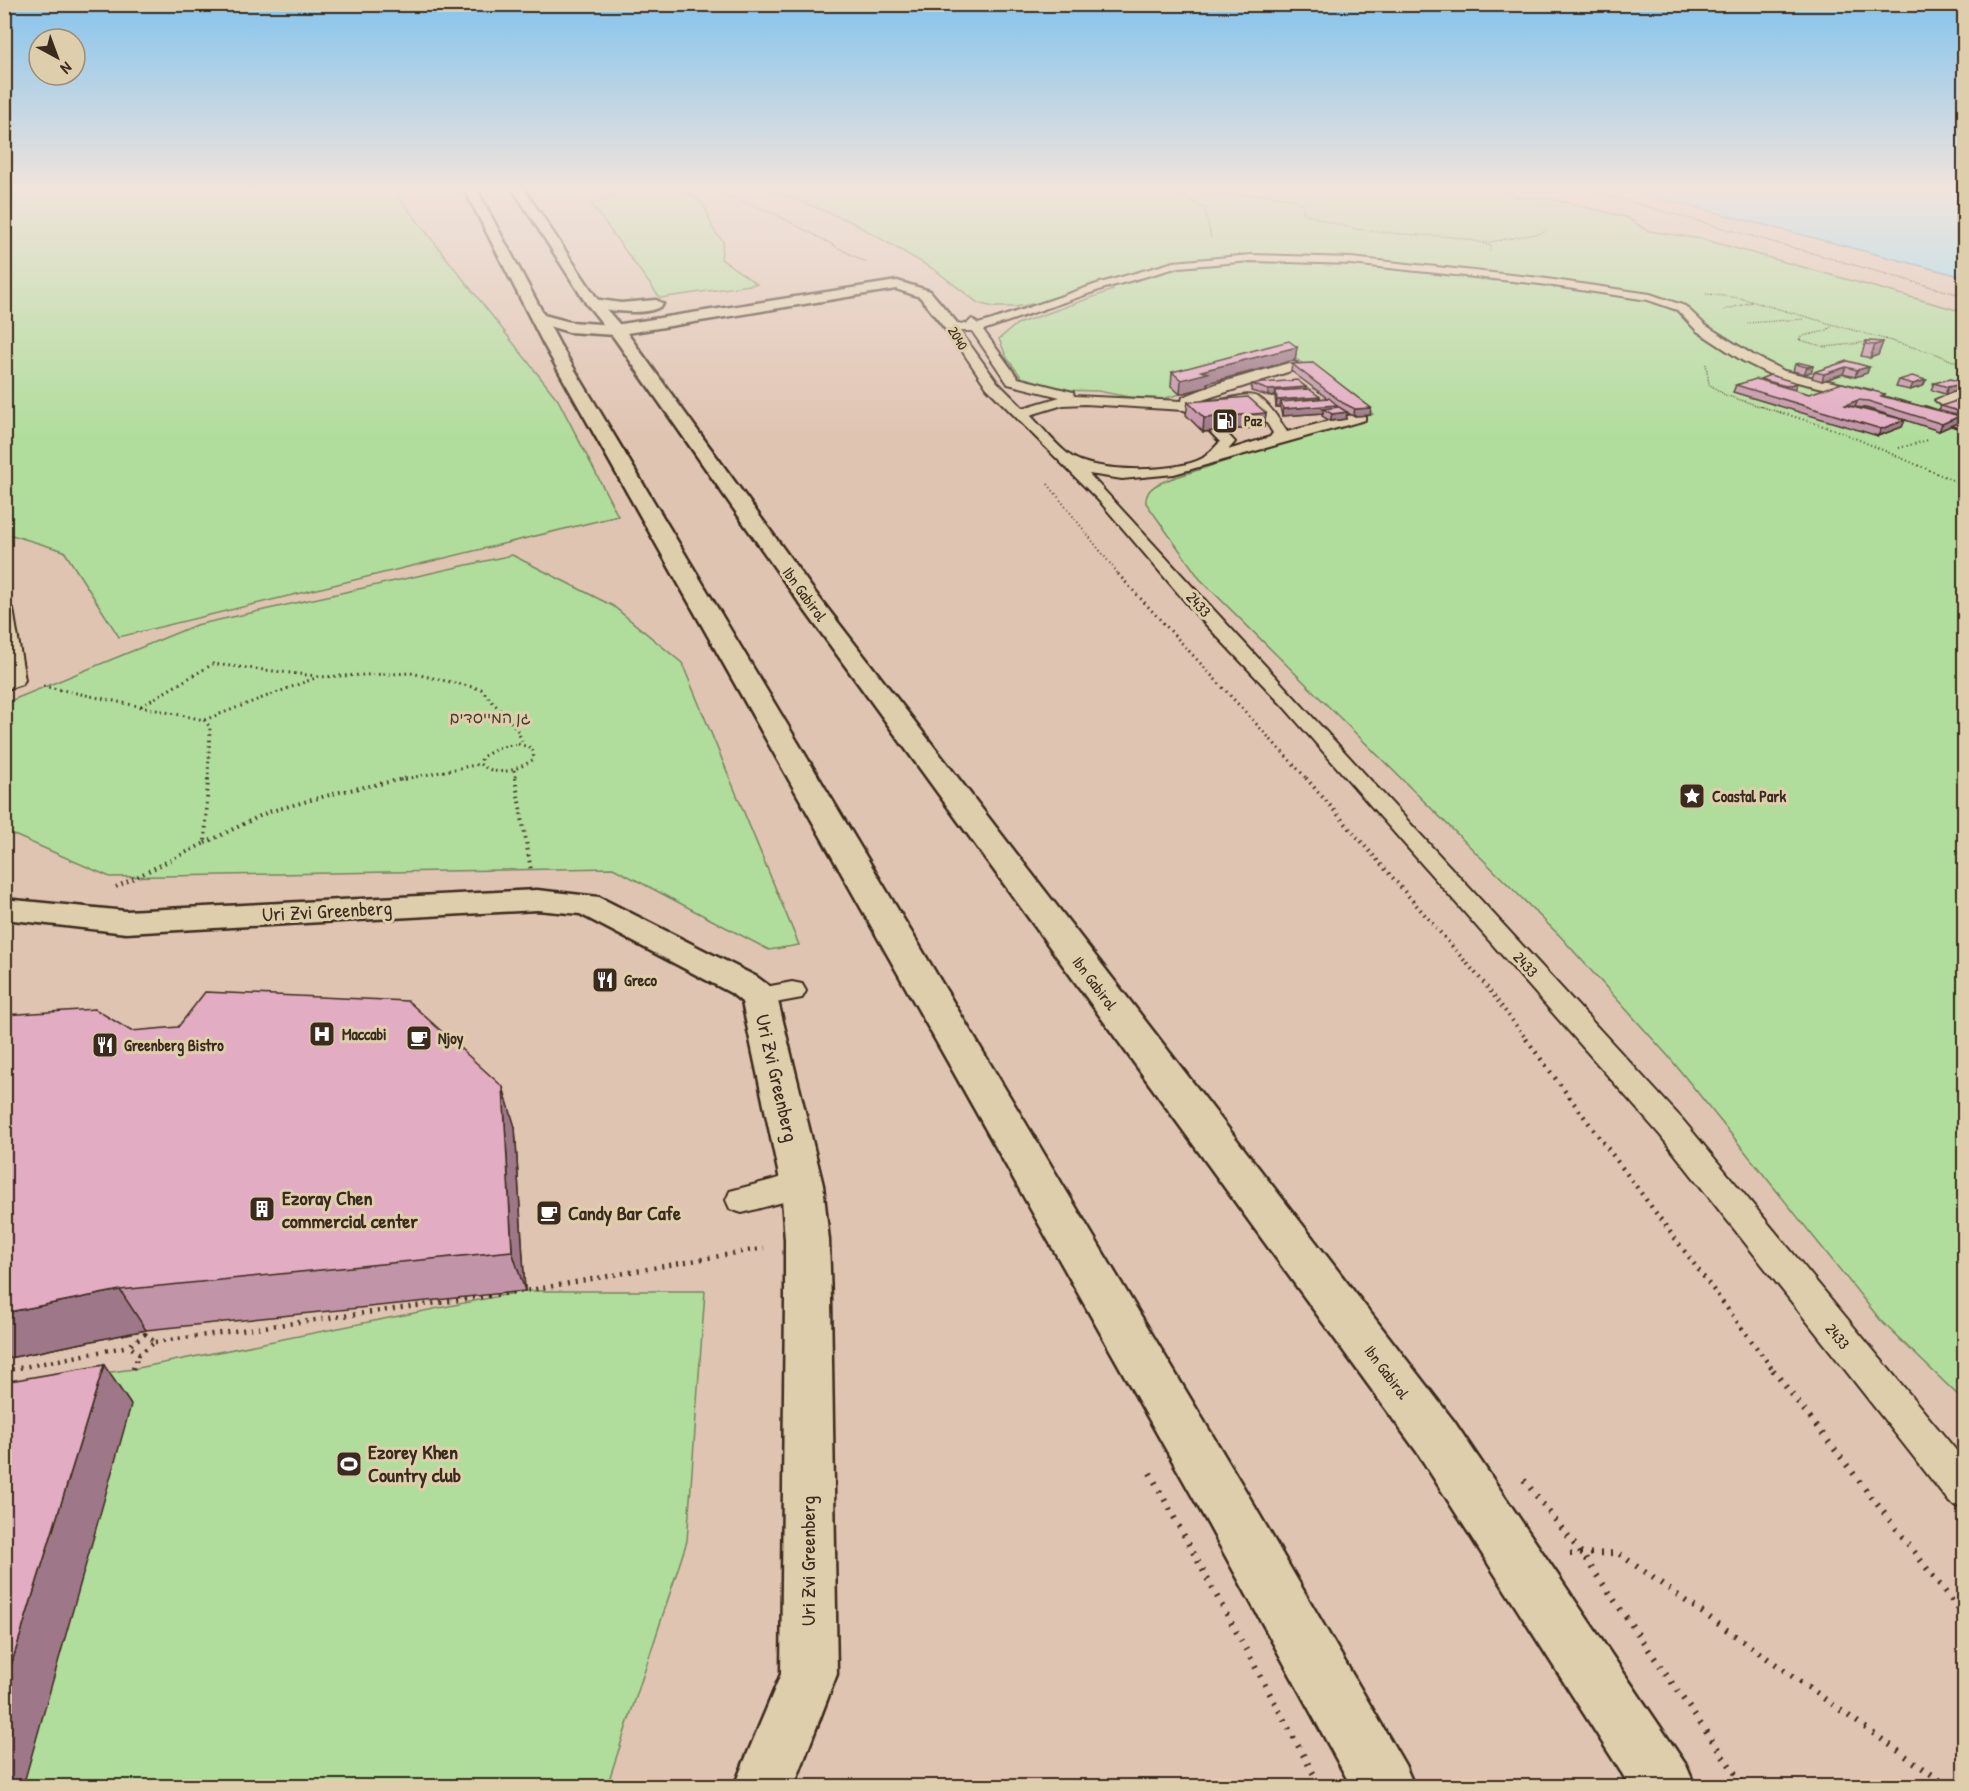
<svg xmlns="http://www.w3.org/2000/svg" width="1969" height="1791" viewBox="0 0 1969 1791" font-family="'Patrick Hand','Playpen Sans Hebrew',sans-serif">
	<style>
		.green { fill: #b0dd9c; stroke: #76845d; stroke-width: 1.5 }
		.water { fill: #93dcf5; stroke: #70959f; stroke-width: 1.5 }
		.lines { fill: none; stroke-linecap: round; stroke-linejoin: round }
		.lane-casing { stroke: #3b2a1e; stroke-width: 4 }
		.street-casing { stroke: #3b2a1e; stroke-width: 5 }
		.secondary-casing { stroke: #3b2a1e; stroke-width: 5 }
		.path-far5 { stroke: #3b2a1e; stroke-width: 1.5; stroke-dasharray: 1 1.5; stroke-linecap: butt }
		.path-far4 { stroke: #3b2a1e; stroke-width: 2; stroke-dasharray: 1 3; stroke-linecap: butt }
		.path-far3 { stroke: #3b2a1e; stroke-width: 3; stroke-dasharray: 1.5 4; stroke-linecap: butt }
		.path-far2 { stroke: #3b2a1e; stroke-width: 4; stroke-dasharray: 1.5 4.5; stroke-linecap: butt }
		.path-far1 { stroke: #3b2a1e; stroke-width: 4.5; stroke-dasharray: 2 6; stroke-linecap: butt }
		.path { stroke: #3b2a1e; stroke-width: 6; stroke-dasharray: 2 8; stroke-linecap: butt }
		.lane { fill: #dfceab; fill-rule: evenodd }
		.street { fill: #dfceab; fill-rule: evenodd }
		.secondary { fill: #dfceab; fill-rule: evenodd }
		.wall { fill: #c294a8; stroke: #3b2a1e; stroke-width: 1.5; fill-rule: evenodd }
		.shaded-wall { fill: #9e7888; stroke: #3b2a1e; stroke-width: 1.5 }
		.building { fill: #e2acc3; stroke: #3b2a1e; stroke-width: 1.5 }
		.labels { text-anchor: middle; stroke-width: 6; stroke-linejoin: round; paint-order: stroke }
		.far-street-label { font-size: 14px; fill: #3b2a1e; stroke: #dfceab }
		.far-poi-label { font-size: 14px; font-weight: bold; fill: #3b2a1e; stroke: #dfceab; text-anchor: start }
		.street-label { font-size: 16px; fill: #3b2a1e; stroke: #dfceab }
		.park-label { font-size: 16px; fill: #473c2b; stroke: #dfceab }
		.poi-label { font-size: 16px; font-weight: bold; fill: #3b2a1e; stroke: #dfceab; text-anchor: start }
		.near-street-label { font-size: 20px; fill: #3b2a1e; stroke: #dfceab }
		.near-poi-label { font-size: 20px; font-weight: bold; fill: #3b2a1e; stroke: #dfceab; text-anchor: start }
	</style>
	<rect width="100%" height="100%" fill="#e0c4b2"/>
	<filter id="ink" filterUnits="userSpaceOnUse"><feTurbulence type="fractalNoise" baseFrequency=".0167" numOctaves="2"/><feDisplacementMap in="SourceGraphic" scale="12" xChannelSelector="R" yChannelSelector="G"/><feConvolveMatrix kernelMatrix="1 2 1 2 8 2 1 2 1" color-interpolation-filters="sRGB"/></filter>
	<g filter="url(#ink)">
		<g class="green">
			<path d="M5,186H390L558,400L618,516L119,637L64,551L5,533Z"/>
			<path d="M604,186C631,186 685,179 703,205C713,218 706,225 723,241L721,259L757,284L660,298L591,204L615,196Z"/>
			<path d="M762,186H1504L1514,197L1552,199L1626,217L1648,231L1702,239L1964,312V1401L1882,1322L1669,1057L1560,936L1200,579L1146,503C1145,487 1160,483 1173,478L1373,414L1288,353L1172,386L1180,394L1162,399L1129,397L1098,391L1059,390L1033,383L1023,379L1007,358L999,339L1017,324L1113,290L1094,285L1038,303L1015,307H993L978,303L935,270L852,222Z"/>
			<path d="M512,555L613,606L682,663L799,945L769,950L613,868L110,877L5,831V703L196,625Z"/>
			<path d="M525,1291H705L687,1541L607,1786H5L4,1387L133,1369Z"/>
		</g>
		<path class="water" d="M1614,186H1964V277Z"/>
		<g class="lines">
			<g class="lane-casing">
				<g id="lane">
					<path d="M1251,255L1351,258L1540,278L1650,294L1685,306L1705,325L1753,355L1784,371L1872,391L1874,394L1867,398L1775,377L1743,361L1697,331L1677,310L1648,300L1540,284L1351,264L1251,261L1179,267L1105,288L983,330L1018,378L1073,392L1074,396L1182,401L1183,397L1216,384L1292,362L1297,363V369L1196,402C1252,402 1251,374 1287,432L1360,413L1365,414V420L1174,474L1122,479L1089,474L1682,1119L1964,1460V1509L1950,1503L1660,1135L1284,707L1195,613L1102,504L987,388L946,327L952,323L967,324L972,319L978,324L992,320L1097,284L1174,262ZM960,331H972L1008,384L1060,397L1023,408L997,382ZM1085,404L1184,410L1194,415L1220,442C1215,447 1209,454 1203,458C1177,473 1098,473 1072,457C1057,447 1043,428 1030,415L1063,405ZM1252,404L1260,412L1273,433L1270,437L1228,450L1235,442L1205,410Z"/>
					<path d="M1964,389V397L1953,401L1957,405L1955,408H1945L1935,400Z"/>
					<path d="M1925,407L1964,420V429L1920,414L1918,411Z"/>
					<path d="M4,604L13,609L25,680L22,684L4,690Z"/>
					<path d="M792,982L802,984L806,991L802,998L759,1006L749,1004L745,997L749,990Z"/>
					<path d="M802,1172L813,1176L818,1185L813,1194L742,1213L730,1209L726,1200L730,1191Z"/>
				</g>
			</g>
			<g class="street-casing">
				<g id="street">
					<path d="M897,281L930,291L958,324L960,327L958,330H946L920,297L896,289L615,335L569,332L535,322L532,319L540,314L570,322L615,325Z"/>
					<path d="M593,299L621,303L656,300L663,304C651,318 605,310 588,306L586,303Z"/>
					<path d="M537,890L599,897L757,977L772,988L777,997L823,1185L829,1240L831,1300L837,1674L794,1786H734L781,1674L785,1300V1240L781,1185L742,1002L731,993L580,914L537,910L126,933L4,919V899L126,911Z"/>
				</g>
			</g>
			<g class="secondary-casing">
				<g id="secondary">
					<path d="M463,186H475L560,345L1244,1488L1405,1765L1414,1786H1351L1208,1524L544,345Z"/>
					<path d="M511,186H522L598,300L627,333L814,591L1453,1420L1686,1765L1695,1786H1630L1417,1452L798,601L615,339L586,303Z"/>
				</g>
			</g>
			<g class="path-far5">
				<path d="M702,186L769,211L867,263"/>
				<path d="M1160,186L1205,208L1211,238"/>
				<path d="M1180,186C1220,202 1271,186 1303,204V212C1335,227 1368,232 1403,234C1433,236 1463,235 1491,246L1490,252"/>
				<path d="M1574,186L1964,296"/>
				<path d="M1484,243L1546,232"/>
				<path d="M1706,294L1740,298L1937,354L1964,366"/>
				<path d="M1724,310L1752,302"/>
				<path d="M1747,323L1805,319"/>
				<path d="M1833,325L1826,331L1802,336L1799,340L1826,347L1869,342"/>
				<path d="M1706,364L1709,384L1725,395L1785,414"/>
			</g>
			<g class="path-far4">
				<path d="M1780,412L1836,430L1964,485"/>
				<path d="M1899,448L1928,440"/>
				<path d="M1048,484L1119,575"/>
			</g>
			<g class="path-far3">
				<path d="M1118,574L1308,780"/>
				<path d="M43,686L204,720L318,677L411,673L481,689L517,729L523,744"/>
				<path d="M141,706L213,664L316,676"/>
				<path d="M204,720L210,727L208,780"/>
				<path d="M518,744L532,748L534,759C517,770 498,778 480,764L482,757L500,747Z"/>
				<path d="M514,770L516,780"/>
				<path d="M400,780L480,764"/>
			</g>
			<g class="path-far2">
				<path d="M515,778L531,870"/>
				<path d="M1306,778L1484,983L1527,1040"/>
				<path d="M205,843L268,812L340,792L408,778"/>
				<path d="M116,887L205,843L208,778"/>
			</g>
			<g class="path-far1">
				<path d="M1526,1039L1774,1371"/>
				<path d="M145,1334L155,1342L139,1354L129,1346Z"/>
				<path d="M155,1342L525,1291L764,1248"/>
				<path d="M133,1369L139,1354"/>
				<path d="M4,1371L129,1346"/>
			</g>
			<g class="path">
				<path d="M1773,1370L1964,1616"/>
				<path d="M4,1371L10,1370"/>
				<path d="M1150,1473L1320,1786"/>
				<path d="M1524,1480L1582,1554L1744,1786"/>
				<path d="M1570,1554L1618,1553L1948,1786"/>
			</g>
			<use href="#lane" class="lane"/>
			<use href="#street" class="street"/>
			<use href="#secondary" class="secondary"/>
		</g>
		<g class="wall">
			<path d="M1866,341L1883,342L1878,355L1870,358L1861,356Z"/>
			<path d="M1297,347L1295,360L1207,383V387L1180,394L1171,386L1172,372Z"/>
			<path d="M1847,361L1869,367L1867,373L1855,377L1843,374L1822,381L1812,378L1814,372Z"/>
			<path d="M1292,364L1370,415L1353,416L1347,412L1346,419L1330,421L1322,416L1323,413L1282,416L1280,407H1276L1275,396H1268L1251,391L1252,384L1306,387V389L1320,397V399L1327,398L1291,371Z"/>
			<path d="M1795,364L1813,366L1811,372L1804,374L1793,371Z"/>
			<path d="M1770,375L1794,390H1793L1809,394H1885L1884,396L1939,411L1941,406L1965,402V421L1959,419L1957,423L1939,431L1905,420L1902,427L1878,436L1733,392L1736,385L1760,380V379ZM1855,407L1866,408L1905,420Z"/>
			<path d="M1899,380H1926L1923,386L1910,390L1896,387Z"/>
			<path d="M1934,383L1962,390L1945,394L1931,390Z"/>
			<path d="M1964,391H1965V398L1961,397Z"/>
			<path d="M1188,402L1266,413L1264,427L1203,432L1186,415Z"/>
			<path d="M131,1031L515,1127L525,1291L146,1330L4,1359Z"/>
		</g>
		<g class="shaded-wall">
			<path d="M1883,342L1878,355L1870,358L1875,345Z"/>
			<path d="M1297,347L1295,360L1207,383V387L1180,394L1181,380L1201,371Z"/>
			<path d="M1813,366L1811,372L1804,374L1807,367Z"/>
			<path d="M1846,367L1843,374L1822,381L1824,374Z"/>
			<path d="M1869,367L1867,373L1855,377L1857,370Z"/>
			<path d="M1926,380L1923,386L1910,390L1913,384Z"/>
			<path d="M1797,383L1794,390L1784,393L1786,386Z"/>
			<path d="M1965,383L1962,390L1945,394L1948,387Z"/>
			<path d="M1306,387L1305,393L1276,391L1275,396H1268V390Z"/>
			<path d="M1320,397L1319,403L1281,402L1280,407H1276L1277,400Z"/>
			<path d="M1858,400L1855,407L1845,405Z"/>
			<path d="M1337,405L1336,412L1323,409V413L1282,416L1283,409Z"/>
			<path d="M1371,408L1370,415L1353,416L1355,409Z"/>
			<path d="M1347,412L1346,419L1330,421L1332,414Z"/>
			<path d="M1266,413L1264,427L1203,432L1204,418Z"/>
			<path d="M1960,416L1957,423L1939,431L1942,424Z"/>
			<path d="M1905,420L1902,427L1878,436L1881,429Z"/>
			<path d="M503,1087L515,1127L525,1291L512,1251Z"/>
			<path d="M120,1290L146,1330L4,1359V1313Z"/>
			<path d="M104,1365L131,1405L23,1786H4V1688Z"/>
		</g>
		<g class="building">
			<path d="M1289,341L1297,347L1201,371L1208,373L1181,380L1172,372Z"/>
			<path d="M1866,341L1883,342L1875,345L1866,344Z"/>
			<path d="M1847,361L1869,367L1857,370L1846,367L1824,374L1814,372Z"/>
			<path d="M1313,363L1371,408L1355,409L1343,403L1292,364Z"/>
			<path d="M1801,363L1813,366L1807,367L1795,364Z"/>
			<path d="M1770,375L1797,383L1786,386L1760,379Z"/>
			<path d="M1912,376L1926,380L1913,384L1899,380Z"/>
			<path d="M1756,379L1809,394L1842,383L1885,394L1881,396L1960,416L1942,424L1868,401L1858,400L1845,405L1905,420L1881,429L1736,385Z"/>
			<path d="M1950,379L1965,383L1948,387L1934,383Z"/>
			<path d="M1297,380L1306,387L1268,390L1252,384Z"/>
			<path d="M1309,389L1320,397L1277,400L1276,391Z"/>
			<path d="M1248,397L1266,413L1204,418L1188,402Z"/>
			<path d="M1329,398L1337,405L1283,409L1281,402Z"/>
			<path d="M1959,400L1965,402V413L1941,406Z"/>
			<path d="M1339,407L1347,412L1332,414L1323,409Z"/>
			<path d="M205,992L408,1001L503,1087L512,1251L120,1290L4,1313V1015L95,1009L131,1031L178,1027Z"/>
			<path d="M104,1365L4,1688V1382Z"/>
		</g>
	</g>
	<linearGradient id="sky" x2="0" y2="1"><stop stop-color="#86c4ed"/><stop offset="0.43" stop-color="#f1e4dc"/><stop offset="1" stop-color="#f1e4dc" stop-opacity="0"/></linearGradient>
	<rect width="1969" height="437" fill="url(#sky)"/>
	<defs>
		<g id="fuel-square" transform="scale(1.35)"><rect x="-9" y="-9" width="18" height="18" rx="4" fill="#3b2a1e" stroke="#dfceab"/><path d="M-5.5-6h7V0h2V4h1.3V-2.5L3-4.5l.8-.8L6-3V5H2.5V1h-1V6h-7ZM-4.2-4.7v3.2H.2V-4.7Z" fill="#fff"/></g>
		<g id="sight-square" transform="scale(1.35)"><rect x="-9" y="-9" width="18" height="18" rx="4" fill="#3b2a1e" stroke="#dfceab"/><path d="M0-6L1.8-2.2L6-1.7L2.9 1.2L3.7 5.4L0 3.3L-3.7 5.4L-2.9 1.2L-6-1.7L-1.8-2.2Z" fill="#fff"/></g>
		<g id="restaurant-square" transform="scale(1.35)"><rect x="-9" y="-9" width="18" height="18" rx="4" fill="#3b2a1e" stroke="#dfceab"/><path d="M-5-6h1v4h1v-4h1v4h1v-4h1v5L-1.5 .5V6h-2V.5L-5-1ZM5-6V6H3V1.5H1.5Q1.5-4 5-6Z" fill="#fff"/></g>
		<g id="hospital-square" transform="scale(1.35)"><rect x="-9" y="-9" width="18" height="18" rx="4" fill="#3b2a1e" stroke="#dfceab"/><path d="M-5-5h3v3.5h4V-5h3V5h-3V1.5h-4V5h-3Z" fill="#fff"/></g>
		<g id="cafe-square" transform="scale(1.35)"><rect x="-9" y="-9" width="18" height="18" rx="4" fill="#3b2a1e" stroke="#dfceab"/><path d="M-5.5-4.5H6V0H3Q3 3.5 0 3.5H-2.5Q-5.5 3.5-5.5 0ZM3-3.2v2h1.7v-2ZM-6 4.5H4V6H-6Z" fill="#fff"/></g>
		<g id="building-square" transform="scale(1.35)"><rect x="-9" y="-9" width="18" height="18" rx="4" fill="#3b2a1e" stroke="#dfceab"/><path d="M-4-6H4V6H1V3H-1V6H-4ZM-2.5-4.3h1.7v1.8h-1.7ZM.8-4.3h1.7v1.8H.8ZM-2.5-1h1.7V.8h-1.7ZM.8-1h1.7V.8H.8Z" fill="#fff"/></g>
		<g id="stadium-square" transform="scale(1.35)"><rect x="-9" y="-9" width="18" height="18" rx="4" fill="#3b2a1e" stroke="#dfceab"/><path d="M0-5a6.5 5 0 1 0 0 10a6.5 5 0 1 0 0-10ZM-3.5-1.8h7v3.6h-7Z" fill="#fff"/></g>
	</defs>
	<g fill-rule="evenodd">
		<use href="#fuel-square" x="1225" y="421"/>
		<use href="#sight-square" x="1692" y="796"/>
		<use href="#restaurant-square" x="605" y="980"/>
		<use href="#hospital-square" x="322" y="1034"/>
		<use href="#cafe-square" x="419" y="1038"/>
		<use href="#restaurant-square" x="105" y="1045"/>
		<use href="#building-square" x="262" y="1209"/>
		<use href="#cafe-square" x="549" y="1213"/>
		<use href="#stadium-square" x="349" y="1464"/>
	</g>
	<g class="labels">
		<g class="far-street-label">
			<text transform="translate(958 338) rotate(59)" y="5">2040</text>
		</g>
		<g class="far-poi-label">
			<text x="1244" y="426">Paz</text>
		</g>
		<g class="street-label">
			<text transform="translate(805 594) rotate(54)" y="6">Ibn Gabirol</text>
			<text transform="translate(1199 604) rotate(48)" y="6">2433</text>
			<text transform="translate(1526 964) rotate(48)" y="6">2433</text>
			<text transform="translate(1095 983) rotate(53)" y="6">Ibn Gabirol</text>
			<text transform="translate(1838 1336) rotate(51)" y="6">2433</text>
			<text transform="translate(1387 1372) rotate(53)" y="6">Ibn Gabirol</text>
		</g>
		<g class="park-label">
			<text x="490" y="723">גן המייסדים</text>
		</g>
		<g class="poi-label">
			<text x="1712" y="802">Coastal Park</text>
			<text x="624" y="986">Greco</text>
			<text x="342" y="1040">Maccabi</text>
			<text x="438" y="1044">Njoy</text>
			<text x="124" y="1051">Greenberg Bistro</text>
		</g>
		<g class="near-street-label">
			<text transform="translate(327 911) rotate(-3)" y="7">Uri Zvi Greenberg</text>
			<text transform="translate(777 1078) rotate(77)" y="7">Uri Zvi Greenberg</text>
			<text transform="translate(808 1561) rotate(-90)" y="7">Uri Zvi Greenberg</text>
		</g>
		<g class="near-poi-label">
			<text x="282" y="1205">Ezoray Chen<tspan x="282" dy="23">commercial center</tspan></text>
			<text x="568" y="1220">Candy Bar Cafe</text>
			<text x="368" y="1459">Ezorey Khen<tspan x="368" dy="23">Country club</tspan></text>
		</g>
	</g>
	<rect width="1969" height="1791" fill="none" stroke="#dfceab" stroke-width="24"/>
	<rect x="12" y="12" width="1945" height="1767" fill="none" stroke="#3b2a1e" stroke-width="2" filter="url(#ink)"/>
	<g transform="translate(57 57) rotate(139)"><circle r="28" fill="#dfceab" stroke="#9d8c73" stroke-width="1.5"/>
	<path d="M0-4.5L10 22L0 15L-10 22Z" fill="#3b2a1e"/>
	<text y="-9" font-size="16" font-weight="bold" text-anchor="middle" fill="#3b2a1e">N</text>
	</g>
</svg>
